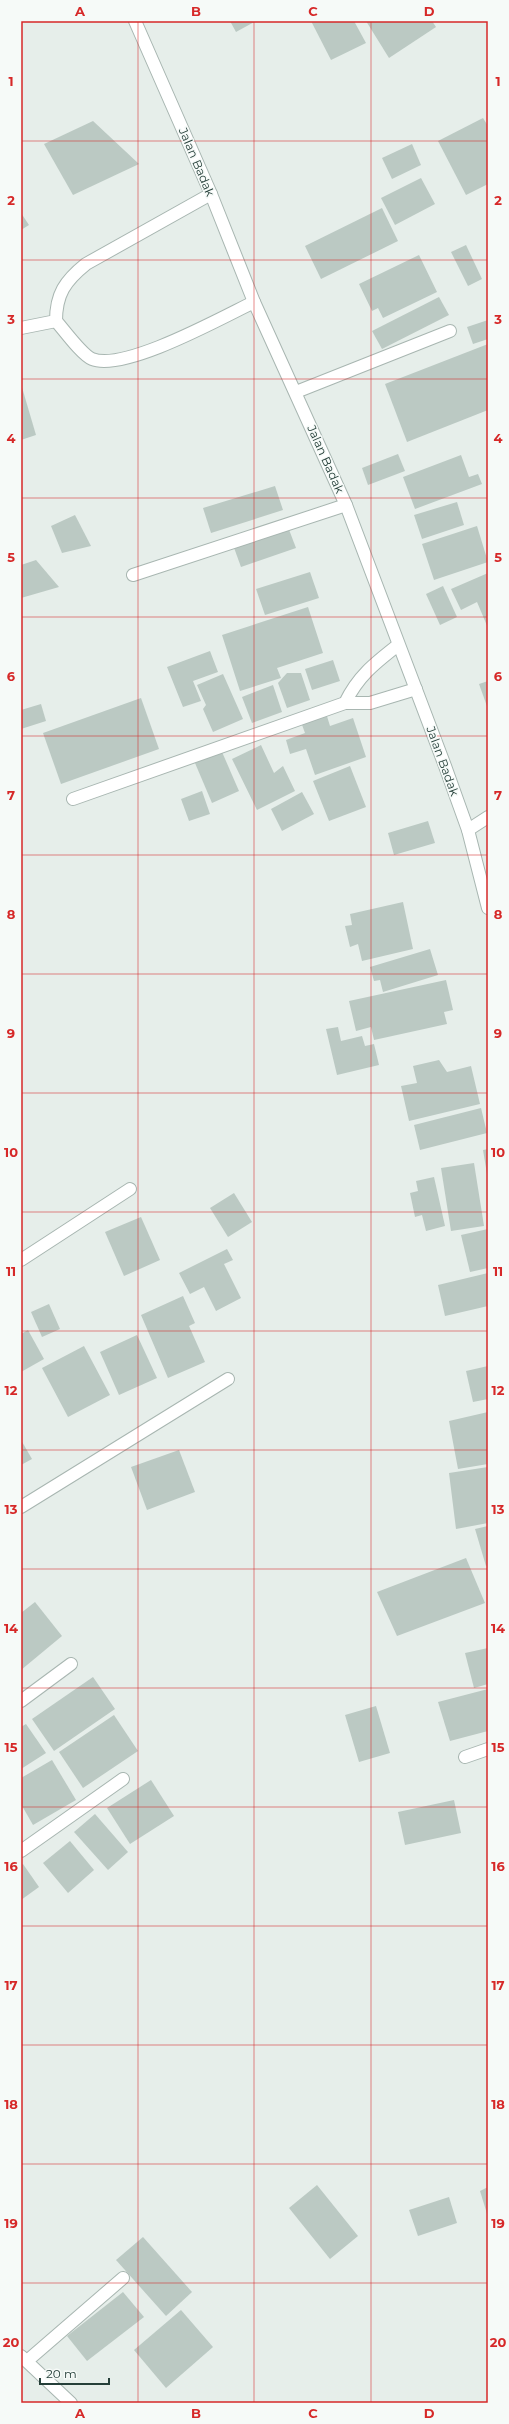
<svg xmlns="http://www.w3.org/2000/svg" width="509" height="2424" viewBox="0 0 509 2424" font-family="Montserrat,sans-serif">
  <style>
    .building { fill: #bbc9c3 }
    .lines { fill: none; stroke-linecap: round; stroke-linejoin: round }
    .lane-casing { stroke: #a8b6b1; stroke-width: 14 }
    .street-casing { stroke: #a8b6b1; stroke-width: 14 }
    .lane { stroke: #fff; stroke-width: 12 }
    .street { stroke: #fff; stroke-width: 12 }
    .grid { fill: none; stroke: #d62828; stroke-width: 1; stroke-opacity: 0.55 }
    .labels { text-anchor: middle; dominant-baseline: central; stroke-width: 3; stroke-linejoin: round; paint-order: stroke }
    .street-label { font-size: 12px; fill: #253f39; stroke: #f6faf8 }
    .neatline { fill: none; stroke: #d62828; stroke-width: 1.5 }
    .grid-label { font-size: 13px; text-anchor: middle; font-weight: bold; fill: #d62828 }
  </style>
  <rect width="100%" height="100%" fill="#e6eeea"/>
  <g class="building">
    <path d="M230,21H256L236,32Z"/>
    <path d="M311,21H354L366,43L331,60Z"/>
    <path d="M366,21H432L436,27L389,58Z"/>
    <path d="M483,118L488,126V184L466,195L438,141Z"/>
    <path d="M93,121L139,164L73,195L44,144Z"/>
    <path d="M412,144L421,165L392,179L382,158Z"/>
    <path d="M421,178L435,204L395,225L381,198Z"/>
    <path d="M382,208L398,241L321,279L305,246Z"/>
    <path d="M21,213L29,225L21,230Z"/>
    <path d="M466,245L482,279L468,286L451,252Z"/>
    <path d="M419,255L437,292L383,318L378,308L372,311L359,284Z"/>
    <path d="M439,297L449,315L382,349L372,331Z"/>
    <path d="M488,320V339L473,344L467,327Z"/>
    <path d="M488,344V410L407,442L385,384Z"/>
    <path d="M21,384L36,435L21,440Z"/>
    <path d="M398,454L405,471L368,485L362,468Z"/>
    <path d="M461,455L469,477L478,474L482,484L415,509L403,477Z"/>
    <path d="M275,486L283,510L211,533L203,508Z"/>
    <path d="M457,502L464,525L422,539L414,515Z"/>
    <path d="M75,515L91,546L62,553L51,526Z"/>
    <path d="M477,526L488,562L434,580L422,544Z"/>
    <path d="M288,527L296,548L241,567L233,545Z"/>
    <path d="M36,560L59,587L21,598V565Z"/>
    <path d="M310,572L319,598L265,615L256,589Z"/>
    <path d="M488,573V628L477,602L461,610L451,589Z"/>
    <path d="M443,586L457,617L440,625L426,594Z"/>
    <path d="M308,607L323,653L277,668L281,678L240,691L222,635Z"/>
    <path d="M210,651L218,672L193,681L201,701L183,707L167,667Z"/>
    <path d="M333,660L340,681L312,690L305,669Z"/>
    <path d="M287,673H301L310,700L287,708L278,683Z"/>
    <path d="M223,674L243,719L213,732L203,709L206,705L197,685Z"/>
    <path d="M488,681V709L479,684Z"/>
    <path d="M273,685L282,712L252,723L242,697Z"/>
    <path d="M141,698L159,749L61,784L43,733Z"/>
    <path d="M41,704L46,721L21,729V710Z"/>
    <path d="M326,713L330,726L353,718L366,757L315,775L306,749L290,754L286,740L305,733L301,722Z"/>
    <path d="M261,745L274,773L283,766L295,791L257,810L232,759Z"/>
    <path d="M222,752L239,791L212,803L195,763Z"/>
    <path d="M350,766L366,807L329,821L313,781Z"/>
    <path d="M202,791L210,814L189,821L181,799Z"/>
    <path d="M302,792L314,814L282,831L271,809Z"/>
    <path d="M428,821L435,843L394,855L388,833Z"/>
    <path d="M403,902L413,949L362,961L358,944L350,947L345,926L352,925L350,914Z"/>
    <path d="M430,949L438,975L383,992L380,980L374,981L370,967Z"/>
    <path d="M446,980L453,1010L444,1012L447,1024L374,1040L371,1027L356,1031L349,1001Z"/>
    <path d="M338,1027L341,1041L362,1036L365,1046L374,1044L379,1065L337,1075L326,1029Z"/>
    <path d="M439,1060L447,1072L471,1066L480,1104L409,1121L401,1086L417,1083L413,1066Z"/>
    <path d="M481,1108L487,1133L420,1150L414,1125Z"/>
    <path d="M488,1149V1174H487L483,1150Z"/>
    <path d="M474,1163L484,1226L451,1231L441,1168Z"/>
    <path d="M434,1177L445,1226L426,1231L422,1215L415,1217L410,1193L418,1191L416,1181Z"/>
    <path d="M234,1193L252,1222L228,1237L210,1208Z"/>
    <path d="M141,1217L160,1260L124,1276L105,1232Z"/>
    <path d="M488,1229V1268L470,1272L461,1235Z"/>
    <path d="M227,1249L233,1260L224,1264L241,1298L216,1311L204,1287L190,1294L179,1273Z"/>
    <path d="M488,1273V1306L445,1316L438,1285Z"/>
    <path d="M183,1296L195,1323L189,1326L205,1362L168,1378L141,1315Z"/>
    <path d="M49,1304L60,1329L42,1337L31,1312Z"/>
    <path d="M28,1330L44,1359L21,1372V1334Z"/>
    <path d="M137,1335L157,1378L119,1395L100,1352Z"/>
    <path d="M84,1346L110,1395L68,1417L42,1368Z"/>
    <path d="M488,1366V1399L473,1402L466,1371Z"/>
    <path d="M488,1412V1464L458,1469L449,1421Z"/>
    <path d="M21,1440L32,1459L21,1465Z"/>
    <path d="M179,1450L195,1492L147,1510L131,1467Z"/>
    <path d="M488,1467V1523L456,1529L449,1473Z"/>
    <path d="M488,1526V1565L486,1566L475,1529Z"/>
    <path d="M466,1558L485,1603L397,1636L377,1592Z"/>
    <path d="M35,1602L62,1636L21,1670V1613Z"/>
    <path d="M488,1648V1684L474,1688L465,1653Z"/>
    <path d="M93,1677L115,1709L54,1751L32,1719Z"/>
    <path d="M488,1689V1731L450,1741L438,1702Z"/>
    <path d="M376,1706L390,1753L359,1762L345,1715Z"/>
    <path d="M114,1715L138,1751L83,1788L59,1752Z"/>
    <path d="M26,1724L46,1753L21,1769V1727Z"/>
    <path d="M52,1760L76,1800L33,1825L21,1804V1778Z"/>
    <path d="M151,1780L174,1816L130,1844L107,1808Z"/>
    <path d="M454,1800L461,1833L405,1845L398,1812Z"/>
    <path d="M95,1814L128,1852L108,1870L74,1832Z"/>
    <path d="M70,1841L94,1870L68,1893L43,1863Z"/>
    <path d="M23,1864L39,1887L21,1900V1865Z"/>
    <path d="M317,2185L358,2236L330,2259L289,2208Z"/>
    <path d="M488,2187V2217L480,2191Z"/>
    <path d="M449,2197L457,2223L418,2236L409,2210Z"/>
    <path d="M143,2237L192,2292L166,2316L116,2260Z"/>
    <path d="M123,2292L144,2317L87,2361L67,2336Z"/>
    <path d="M181,2310L213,2347L166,2388L134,2350Z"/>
  </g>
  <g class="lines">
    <defs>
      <path id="lane" d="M27,2361L123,2278"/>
      <g id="street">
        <path d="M135,21L211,194L254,302L346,505L445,766L468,830L488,908"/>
        <path d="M56,321C64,330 82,355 92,359C124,372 221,318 254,302"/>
        <path d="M21,328L56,321C56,294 65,281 86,264L211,194"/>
        <path d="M296,392L450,331"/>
        <path d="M133,575L346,505"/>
        <path d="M345,703H370L416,689"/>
        <path d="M73,799L345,703C358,676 375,663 398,645"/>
        <path d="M468,830L488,817"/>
        <path d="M21,1260L130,1189"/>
        <path d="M21,1507L228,1379"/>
        <path d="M21,1701L71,1664"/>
        <path d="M465,1757L488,1749"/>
        <path d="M21,1851L123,1779"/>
        <path d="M21,2356L71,2403"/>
      </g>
    </defs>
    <use href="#lane" class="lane-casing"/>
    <use href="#street" class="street-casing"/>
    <use href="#lane" class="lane"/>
    <use href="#street" class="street"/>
  </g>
  <path class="grid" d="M138,21V2403M254,21V2403M371,21V2403M21,141H488M21,260H488M21,379H488M21,498H488M21,617H488M21,736H488M21,855H488M21,974H488M21,1093H488M21,1212H488M21,1331H488M21,1450H488M21,1569H488M21,1688H488M21,1807H488M21,1926H488M21,2045H488M21,2164H488M21,2283H488"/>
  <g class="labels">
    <g class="street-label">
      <text transform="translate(197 162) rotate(67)">Jalan Badak</text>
      <text transform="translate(326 459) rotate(66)">Jalan Badak</text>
      <text transform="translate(443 761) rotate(70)">Jalan Badak</text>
    </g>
  </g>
  <rect width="509" height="2424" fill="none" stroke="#f6faf8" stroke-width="44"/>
  <path d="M40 2378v6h69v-6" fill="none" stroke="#253f39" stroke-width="2"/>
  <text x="46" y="2378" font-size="12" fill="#253f39" stroke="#f6faf8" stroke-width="3" paint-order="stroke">20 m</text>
  <rect x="22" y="22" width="465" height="2380" class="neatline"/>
  <g class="grid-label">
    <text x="80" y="16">A</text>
    <text x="196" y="16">B</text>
    <text x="313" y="16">C</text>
    <text x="429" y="16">D</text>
    <text x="11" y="86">1</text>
    <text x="498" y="86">1</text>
    <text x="11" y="205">2</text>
    <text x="498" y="205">2</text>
    <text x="11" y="324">3</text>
    <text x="498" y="324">3</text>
    <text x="11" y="443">4</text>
    <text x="498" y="443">4</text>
    <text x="11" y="562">5</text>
    <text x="498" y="562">5</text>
    <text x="11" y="681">6</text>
    <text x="498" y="681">6</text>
    <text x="11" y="800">7</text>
    <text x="498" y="800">7</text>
    <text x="11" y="919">8</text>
    <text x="498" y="919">8</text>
    <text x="11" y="1038">9</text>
    <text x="498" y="1038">9</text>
    <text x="11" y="1157">10</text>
    <text x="498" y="1157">10</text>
    <text x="11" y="1276">11</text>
    <text x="498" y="1276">11</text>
    <text x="11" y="1395">12</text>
    <text x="498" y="1395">12</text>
    <text x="11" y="1514">13</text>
    <text x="498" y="1514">13</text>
    <text x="11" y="1633">14</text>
    <text x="498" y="1633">14</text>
    <text x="11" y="1752">15</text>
    <text x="498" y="1752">15</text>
    <text x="11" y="1871">16</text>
    <text x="498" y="1871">16</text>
    <text x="11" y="1990">17</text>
    <text x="498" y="1990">17</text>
    <text x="11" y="2109">18</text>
    <text x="498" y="2109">18</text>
    <text x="11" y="2228">19</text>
    <text x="498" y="2228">19</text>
    <text x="11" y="2347">20</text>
    <text x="498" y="2347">20</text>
    <text x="80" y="2418">A</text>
    <text x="196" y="2418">B</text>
    <text x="313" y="2418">C</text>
    <text x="429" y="2418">D</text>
  </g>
</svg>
